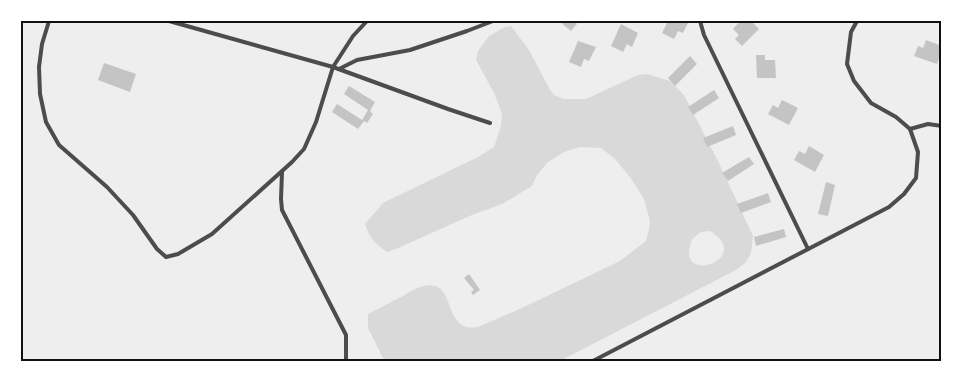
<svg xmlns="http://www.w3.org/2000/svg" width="963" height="383" viewBox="0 0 963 383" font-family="'PT Sans Narrow',sans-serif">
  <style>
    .green { fill: #eee }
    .water { fill: #d9d9d9; fill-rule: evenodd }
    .building { fill: #c4c4c4 }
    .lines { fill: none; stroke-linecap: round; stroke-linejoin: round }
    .service { stroke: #4c4c4c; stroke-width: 4 }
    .neatline { fill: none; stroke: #111; stroke-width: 2 }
  </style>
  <rect width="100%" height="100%" fill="#fff"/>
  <rect class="green" x="21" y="21" width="921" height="341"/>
  <path class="water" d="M511,26L529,50L549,88L554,95L563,99H586L638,75L647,74L670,81L684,95L719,163L753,236L751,253L746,262L736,270L558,362H385L368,328V314C380,308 391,302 403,296C409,292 416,288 424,286C458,278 441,334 478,327L524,307L620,261L646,241L649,229L650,221L644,199L630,177L615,159L601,148L580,147L564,152L548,162L537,175L532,186L502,204L472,215L398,248L387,252C375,244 369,237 365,224L383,203L478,157L494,147L501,126L502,114L494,93L476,60L478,51L489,36L505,27ZM710,231C750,255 693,280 689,255C689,250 690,244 692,239L701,232Z"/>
  <g class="building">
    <path d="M559,21H574L577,24L571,31Z"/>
    <path d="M668,21H689L683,33L678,31L674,39L662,33Z"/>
    <path d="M740,21H751L759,29L742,46L735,39L739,35L733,29Z"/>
    <path d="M621,24L638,33L632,47L627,44L623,52L611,46Z"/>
    <path d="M926,40L942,46V49L937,64L914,56L918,46L923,48Z"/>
    <path d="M578,41L596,47L589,61L584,59L581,67L569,62Z"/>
    <path d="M756,55H765V60H775L776,78H757Z"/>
    <path d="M690,56L697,64L675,86L668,78Z"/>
    <path d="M104,63L136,74L130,92L98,80Z"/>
    <path d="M349,86L375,102L370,111L373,114L367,123L364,121L358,129L332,112L337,104L362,120L368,110L344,94Z"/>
    <path d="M714,90L719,98L693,115L688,107Z"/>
    <path d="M782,100L798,108L789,125L768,114L773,105L778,108Z"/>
    <path d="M733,126L736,135L707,147L703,138Z"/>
    <path d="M809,146L824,155L815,172L794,160L799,151L805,154Z"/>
    <path d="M749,157L754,164L728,181L722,173Z"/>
    <path d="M826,182L835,185L828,216L818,214Z"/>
    <path d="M768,193L771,202L741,213L737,204Z"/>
    <path d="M784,229L786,237L756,246L754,237Z"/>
    <path d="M469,274L480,290L473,295L471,292L474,290L464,278Z"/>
  </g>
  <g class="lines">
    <g class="service">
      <path d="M49,21L42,44L39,67L40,94L46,122L59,145L107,187L133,215L157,249L166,257L178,254L212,234L292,162L304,149L316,122L333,67L448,109L490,123"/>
      <path d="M169,21L333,67L353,36L367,21"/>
      <path d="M700,21L704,35L808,249"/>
      <path d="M339,69L357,60L410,50L467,31L493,21"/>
      <path d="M910,129L928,124L942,126"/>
      <path d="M282,172L281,199L282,210L346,335V362"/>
      <path d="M591,362L889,207L904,194L916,178L918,152L910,129L896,117L871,103L854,81L847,64L851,32L857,21"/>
    </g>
  </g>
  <rect width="963" height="383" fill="none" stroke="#ffffff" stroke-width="45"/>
  <rect x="22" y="22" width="918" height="338" class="neatline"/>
</svg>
